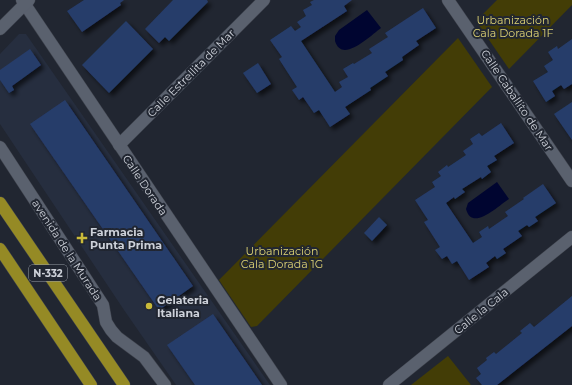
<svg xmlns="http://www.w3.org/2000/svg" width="572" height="385" viewBox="0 0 572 385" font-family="Montserrat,sans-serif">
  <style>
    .built { fill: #262e3f }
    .green { fill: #433d06 }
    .water { fill: #000530 }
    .building { fill: #263c6b; filter: url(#shadow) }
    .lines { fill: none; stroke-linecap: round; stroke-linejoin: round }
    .street-casing { stroke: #3d414b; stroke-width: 13 }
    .highway-casing { stroke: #3d414b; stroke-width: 13 }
    .street { stroke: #5a616e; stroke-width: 12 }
    .highway { stroke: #958a25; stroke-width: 12 }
    .poi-dot { fill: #c9ba3a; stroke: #212631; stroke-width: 1.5 }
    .labels { text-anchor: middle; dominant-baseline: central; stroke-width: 4; stroke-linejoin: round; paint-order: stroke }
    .shield { fill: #212631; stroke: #999ea7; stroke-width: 1 }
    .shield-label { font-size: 10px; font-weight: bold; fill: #cdd1d9 }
    .park-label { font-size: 11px; fill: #ddd274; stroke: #212631 }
    .street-label { font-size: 11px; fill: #cdd1d9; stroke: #212631 }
    .poi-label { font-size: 11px; font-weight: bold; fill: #cdd1d9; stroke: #212631; text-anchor: start }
  </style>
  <defs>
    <filter id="shadow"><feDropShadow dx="3.5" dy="3.5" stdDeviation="2" flood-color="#0009"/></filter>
  </defs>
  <rect width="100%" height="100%" fill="#212631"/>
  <path class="built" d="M19,34H26L270,385H176L124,310L0,124V54Z"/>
  <g class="green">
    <path d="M497,0H572V5L509,69L476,21Z"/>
    <path d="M458,38L492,87L257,326L251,327L219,280Z"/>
    <path d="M448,356L471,385H411Z"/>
  </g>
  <g class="water">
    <path d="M367,10L381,28C370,36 342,64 335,41V36L339,30Z"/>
    <path d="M497,182L509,199C498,206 472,232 466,209L468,203Z"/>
  </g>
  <g class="building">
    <path d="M84,0H124L120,3L121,5L82,32L67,11Z"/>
    <path d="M173,0H207L208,2L169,41L165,37L159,43L145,29Z"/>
    <path d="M314,0H352L344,6L347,11L301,41L335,92L342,87L339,82L348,77L343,69L353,63L354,64L372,53L369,49L388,37L385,33L423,8L436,28L416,41L419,45L402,57L403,60L385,72L388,76L370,88L371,90L345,107L350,114L330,127L319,110L314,113L303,97L299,100L292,90L297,87L279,59L282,57L270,40L291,26L295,31L301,27L297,22L306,16L303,10L312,5L310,2Z"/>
    <path d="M126,21L153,49L109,93L82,65Z"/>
    <path d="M572,39V84L564,89L561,85L552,91L555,96L546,102L533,81L548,72L544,66L553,60L548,52L557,46L558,49Z"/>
    <path d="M30,49L41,65L12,86L14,90L9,93L0,80V70Z"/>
    <path d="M258,63L271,84L257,93L243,73Z"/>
    <path d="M65,100L193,286L159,310L30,124Z"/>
    <path d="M572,102V140L554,114Z"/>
    <path d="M501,123L514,143L494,156L497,160L487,166L491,172L482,179L481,177L462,189L465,192L455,199L454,197L446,203L473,243L482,237L479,232L488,226L489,229L508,216L505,212L524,199L523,198L543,184L556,203L535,217L538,221L529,227L527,225L518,231L522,236L503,249L506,253L497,259L495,256L486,263L489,267L469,280L457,261L452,264L447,256L442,259L435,250L440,247L424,222L428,220L415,200L435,187L432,182L441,176L438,172L447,165L448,167L466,155L463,151L473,144L470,139L479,133L482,136Z"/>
    <path d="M379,217L387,225L372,241L364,233Z"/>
    <path d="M572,296V326L497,385H482L476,378L481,374L477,368L487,360L486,358L494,352L496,354L522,333L520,331L530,323L534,327Z"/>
    <path d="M213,314L262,385H195L167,345Z"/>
  </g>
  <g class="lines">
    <defs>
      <g id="street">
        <path d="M22,0L281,385"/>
        <path d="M448,0L572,181"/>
        <path d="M0,29L29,0"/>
        <path d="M119,145L264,0"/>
        <path d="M0,147L103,305L106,322L111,330L117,337L144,357L165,385"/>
        <path d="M389,385L572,237"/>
      </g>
      <g id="highway">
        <path d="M0,203L124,385"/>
        <path d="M0,249L91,385"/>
      </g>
    </defs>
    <use href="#street" class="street-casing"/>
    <use href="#highway" class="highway-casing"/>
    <use href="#street" class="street"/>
    <use href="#highway" class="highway"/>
  </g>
  <g class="poi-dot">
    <path d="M80 232h4v4h4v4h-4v4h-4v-4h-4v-4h4z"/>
    <circle cx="149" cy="306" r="4"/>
  </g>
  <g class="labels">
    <rect class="shield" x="29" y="265" width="38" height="16" rx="3"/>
    <g class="shield-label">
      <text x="48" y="273">N-332</text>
    </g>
    <g class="park-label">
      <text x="513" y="20">Urbanización<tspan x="513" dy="13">Cala Dorada 1F</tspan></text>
      <text x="282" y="251">Urbanización<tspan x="282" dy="13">Cala Dorada 1G</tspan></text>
    </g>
    <g class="street-label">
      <text transform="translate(191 73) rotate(-45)">Calle Estrellita de Mar</text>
      <text transform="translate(517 100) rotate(56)">Calle Caballito de Mar</text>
      <text transform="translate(145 185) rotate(56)">Calle Dorada</text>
      <text transform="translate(67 250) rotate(57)">avenida de la Murada</text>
      <text transform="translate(481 311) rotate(-39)">Calle la Cala</text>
    </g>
    <g class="poi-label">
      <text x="90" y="232">Farmacia<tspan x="90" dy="13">Punta Prima</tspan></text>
      <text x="157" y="300">Gelateria<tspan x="157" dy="13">Italiana</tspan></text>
    </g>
  </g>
</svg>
